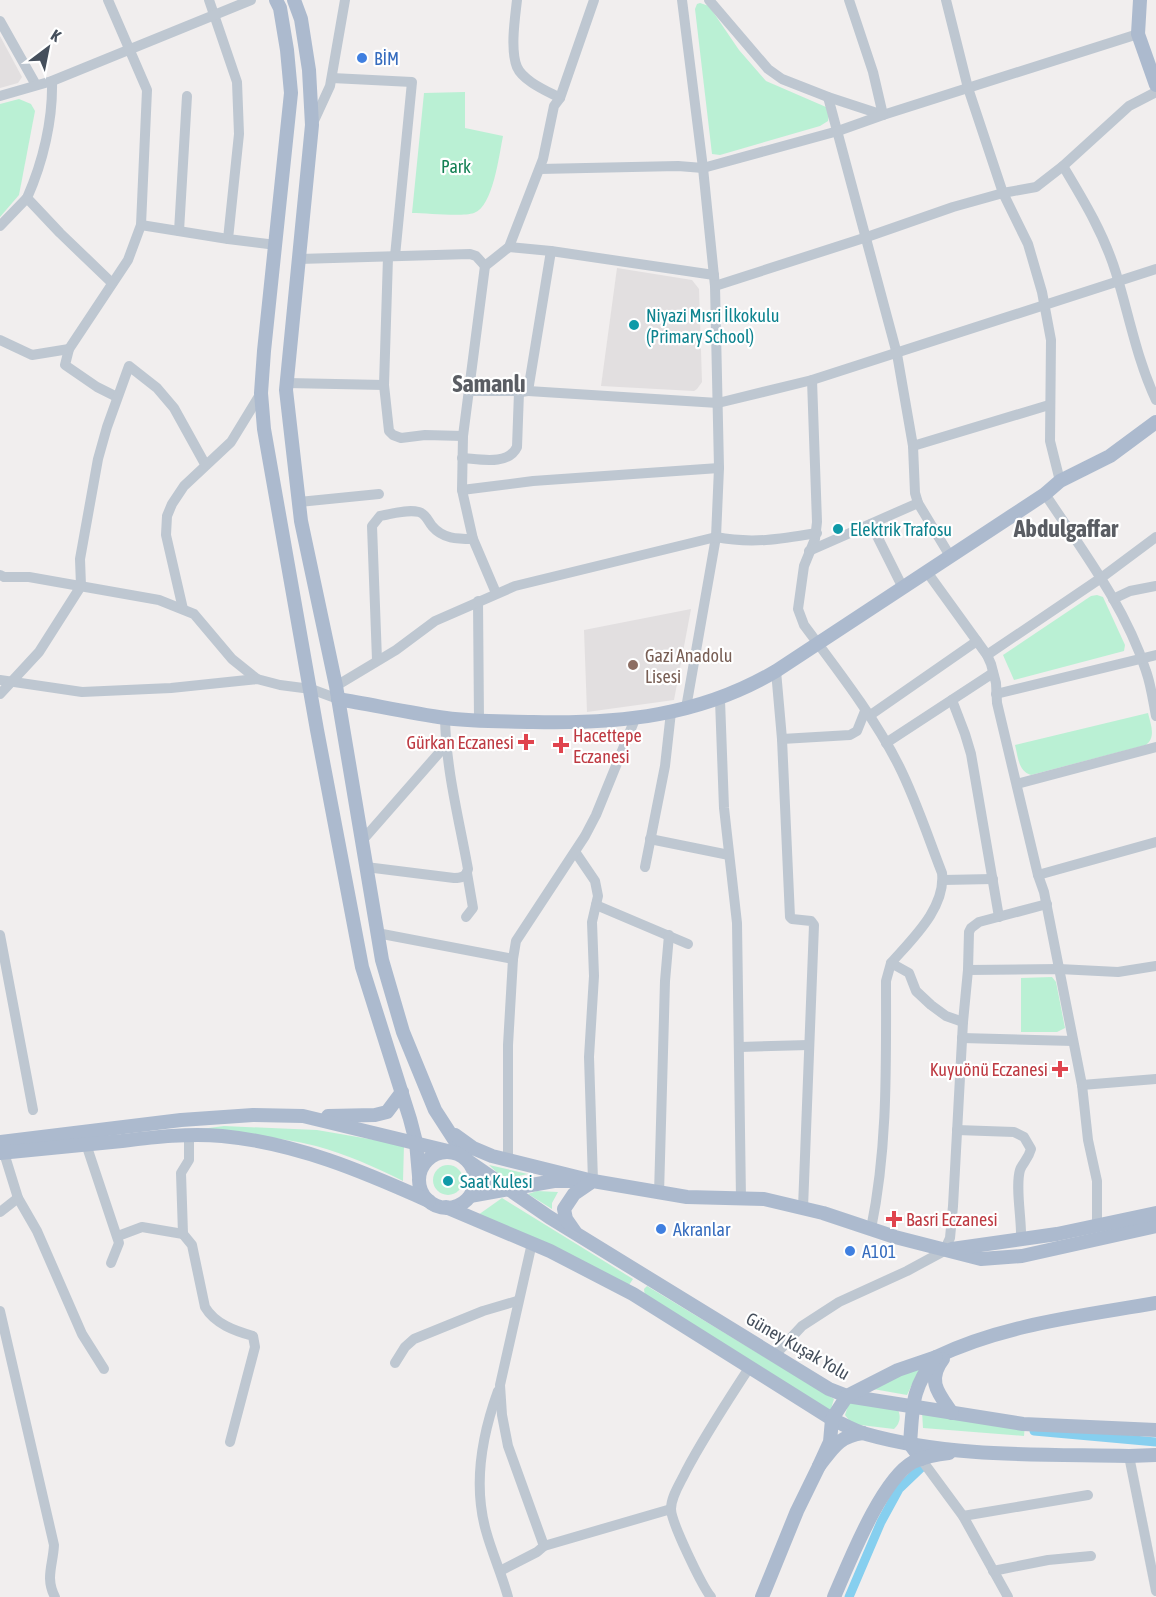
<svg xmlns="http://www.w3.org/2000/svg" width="1156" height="1597" viewBox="0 0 1156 1597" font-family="'Asap Condensed',sans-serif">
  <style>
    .education { fill: #e2dfe0 }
    .green { fill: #baf0d4 }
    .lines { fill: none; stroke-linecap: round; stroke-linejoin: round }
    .canal { stroke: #86cfef; stroke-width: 9 }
    .minor { stroke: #bec7d1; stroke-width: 10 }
    .major { stroke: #acbace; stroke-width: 14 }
    .shop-dot { fill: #3f7fe0; stroke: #fff; stroke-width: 2 }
    .culture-dot { fill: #0f9aa8; stroke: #fff; stroke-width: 2 }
    .education-dot { fill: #8d6e63; stroke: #fff; stroke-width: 2 }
    .health-dot { fill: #e0444e; stroke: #fff; stroke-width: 2 }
    .labels { text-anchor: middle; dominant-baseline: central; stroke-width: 4.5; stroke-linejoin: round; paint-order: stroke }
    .shop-label { font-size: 18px; fill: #366cbe; stroke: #fff; text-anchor: start }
    .park-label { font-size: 18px; fill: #148054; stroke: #fff }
    .culture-label { font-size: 18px; fill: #0d838f; stroke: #fff; text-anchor: start }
    .education-label { font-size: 18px; fill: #785e54; stroke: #fff; text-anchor: start }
    .health-label { font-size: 18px; fill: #be3a42; stroke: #fff; text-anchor: start }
    .street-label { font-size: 18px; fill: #454f5c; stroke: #fff }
    .district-label { font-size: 24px; font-weight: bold; fill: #5a5d63; stroke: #fff }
  </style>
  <rect width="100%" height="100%" fill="#f1eeee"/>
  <g class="education">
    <path d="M0,36L22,77L18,83L0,88Z"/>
    <path d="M617,268L692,280L699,289L702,382L697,389L694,391L601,386Z"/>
    <path d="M691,609L674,700L587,712L584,630Z"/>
  </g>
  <g class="green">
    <path d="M700,3L709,6L739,50L766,81L826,107L829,112L828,121L820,126L720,155L712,154L695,9L697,4Z"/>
    <path d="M465,92V128L503,136C499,155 493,207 474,213C462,217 427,213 412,213L424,93Z"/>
    <path d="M19,99L31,104L35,111L19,195L0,217V104Z"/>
    <path d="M1097,595L1103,597L1125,645L1124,651L1014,680L1003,655L1091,596Z"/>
    <path d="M1148,713C1151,725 1156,737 1146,745L1031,775C1018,771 1018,756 1015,745Z"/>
    <path d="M1052,977L1056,982L1065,1028L1057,1032H1021V978Z"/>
    <path d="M224,1126L317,1130L404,1145L403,1181C375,1167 346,1154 316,1146C279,1137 240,1134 201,1129Z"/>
    <path d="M489,1165L528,1174L504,1179Z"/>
    <circle cx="448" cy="1180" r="15"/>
    <path d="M537,1191L558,1192L552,1203V1209L528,1194Z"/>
    <path d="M502,1198L633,1279L629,1285L478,1215Z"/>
    <path d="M647,1286L834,1399L830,1412L645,1297L644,1289Z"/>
    <path d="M931,1359L916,1376L907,1395L873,1389Z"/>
    <path d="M853,1401L897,1407C901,1416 901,1422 894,1429L852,1424L845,1415L849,1403Z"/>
    <path d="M922,1411L1025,1424L1024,1436L923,1428Z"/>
  </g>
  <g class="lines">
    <g class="canal">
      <path d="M1034,1431L1156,1442"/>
      <path d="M849,1597L881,1522L899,1489L922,1467"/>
    </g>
    <g class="minor">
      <path d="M108,0L147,90L141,225L128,260L69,349L65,365L97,387L117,397"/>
      <path d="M209,0L237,82L239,134L228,239L276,245"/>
      <path d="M517,0C515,18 510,50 517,67C523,81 547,91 560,98"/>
      <path d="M682,0L703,168L715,286L719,468L716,537L686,708"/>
      <path d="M709,0L768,69L782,79L828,97L883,115L1138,34"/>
      <path d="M946,0L968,88L1003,193L1028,244L1042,292L1051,340L1050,441L1060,481"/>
      <path d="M0,21L36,85"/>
      <path d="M332,78L412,82L395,256"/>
      <path d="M52,81C53,120 43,162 27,198L60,233L112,283"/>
      <path d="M0,96L52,81L251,0"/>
      <path d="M828,97L897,354L913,446L915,493L918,503L950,556"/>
      <path d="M313,123L330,86L345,0"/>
      <path d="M1063,166C1084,201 1104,234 1116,273C1129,315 1137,360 1156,400"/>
      <path d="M540,169L678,166L703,168L838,131L883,115L873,72L849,0"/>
      <path d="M141,225L228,239"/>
      <path d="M0,226L27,198"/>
      <path d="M179,231L187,96"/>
      <path d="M509,247L551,251L714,275"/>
      <path d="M388,257L384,385L389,431L393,435L401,438L425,435L463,436"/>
      <path d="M299,259L470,254L476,256L485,266"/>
      <path d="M715,286L867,237L953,207L1003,193L1036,187L1063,166L1129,106L1156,92"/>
      <path d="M0,340L32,355L69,349"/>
      <path d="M812,380L817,522L815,539L804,566L798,609L804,625C836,668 875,718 899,766C916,800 928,837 942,873C946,908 912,939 891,963L886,981C886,1065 888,1146 871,1229"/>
      <path d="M287,383L384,385"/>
      <path d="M470,391H528L718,403L812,380L1156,269"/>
      <path d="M521,392L528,391L551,251"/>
      <path d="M913,446L1049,405"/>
      <path d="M462,458C479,459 508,466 517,447L519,392"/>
      <path d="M462,490L533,481L719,468"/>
      <path d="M1045,494C1082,550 1125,606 1146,671C1151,685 1153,701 1156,716"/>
      <path d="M299,502L379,494"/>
      <path d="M871,524L903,588"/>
      <path d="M809,551L918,503"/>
      <path d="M927,572L987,655L991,664L996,683L997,703L1038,875L1044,892L1082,1085L1088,1140L1097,1181V1226"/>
      <path d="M0,575L4,577H29L159,600L194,614L232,659L257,679"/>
      <path d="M496,593L473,539L462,490L463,436L485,266L509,247L543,159L554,106L560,98L594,0"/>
      <path d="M1113,599L1130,591L1156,586"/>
      <path d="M478,601L479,721"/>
      <path d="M183,609L166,535L167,516L172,504L184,486L231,442L261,393"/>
      <path d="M987,655L1101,578L1156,537"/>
      <path d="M377,660L372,526L380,516C392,514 407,509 419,512C426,514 428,521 432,526C443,539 457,539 473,539"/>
      <path d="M776,671L782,739L790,917L792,919L811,921L814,925L803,1208"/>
      <path d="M0,680L82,692L171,688L257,679L280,685L311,689L338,699"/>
      <path d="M336,686L396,650L435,621L515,586L716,537C752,544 781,539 817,533"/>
      <path d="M0,694L39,652L81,586L80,559L98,459L107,427L129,366L157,388L174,408L205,464"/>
      <path d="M996,694L1156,655"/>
      <path d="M720,700L724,808L737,923L741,1199"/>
      <path d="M952,700L965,734L971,754L999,917"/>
      <path d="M869,716L977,641"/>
      <path d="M782,739L850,735L857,731L865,711"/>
      <path d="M886,743L993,673"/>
      <path d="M1017,784L1156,747"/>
      <path d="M650,839L729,855"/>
      <path d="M361,842L446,745"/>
      <path d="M576,853L595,881L598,896L592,922L594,976L589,1057L593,1181"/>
      <path d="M366,867L454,878C461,878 466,877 468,869C459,819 446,770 445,718"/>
      <path d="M645,867L665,766L671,712"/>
      <path d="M1038,875L1156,842"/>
      <path d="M943,880L993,879"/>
      <path d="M596,905L688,944"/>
      <path d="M466,917L473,908L467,873"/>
      <path d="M377,933L513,959"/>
      <path d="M0,935L33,1110"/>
      <path d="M891,963L909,973L916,991L931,1005L946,1016L963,1022"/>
      <path d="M968,970L1059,969L1118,972L1156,966"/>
      <path d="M962,1038L1073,1041"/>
      <path d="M740,1047L809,1045"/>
      <path d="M1082,1085L1156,1079"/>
      <path d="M957,1130L1014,1132L1024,1137L1031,1149C1028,1160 1023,1162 1020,1170C1015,1187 1022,1220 1021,1239"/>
      <path d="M86,1144L119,1243L111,1263"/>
      <path d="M4,1153L18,1198L37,1231L82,1334L104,1369"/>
      <path d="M508,1159V1045L513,959L516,941L585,836L596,815L635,719"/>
      <path d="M659,1194L665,981L669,935"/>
      <path d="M0,1212L18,1198"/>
      <path d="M183,1234L192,1245L205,1307C215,1324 235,1331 253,1336L255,1347L230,1442"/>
      <path d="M118,1236L142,1227L183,1234L181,1173L189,1160V1135"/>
      <path d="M532,1243L500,1385L502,1415L508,1446L544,1546"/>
      <path d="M0,1311L54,1545C53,1565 45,1578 55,1597"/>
      <path d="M775,1355L802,1326L839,1302L907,1271L944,1251L950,1238L953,1206L963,1022L968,970L969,932L971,928L979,922L1047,904"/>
      <path d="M395,1363L405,1347L414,1339L483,1311L517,1301"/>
      <path d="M498,1391C482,1435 473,1485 486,1531C492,1553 502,1575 508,1597"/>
      <path d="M1129,1456L1156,1591"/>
      <path d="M921,1459L963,1516L1008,1597"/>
      <path d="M963,1516L1088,1495"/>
      <path d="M500,1571L537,1552L544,1546L671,1509"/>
      <path d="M993,1571L1048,1560L1091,1556"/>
      <path d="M711,1597C702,1586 671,1522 671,1509C671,1496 681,1482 686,1471C705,1435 727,1402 749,1368"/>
    </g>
    <g class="major">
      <path d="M276,0L280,8L287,50L291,93L264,351L261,393L264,429L317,730L362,967L410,1119L416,1142L419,1176"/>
      <path d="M294,0L301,19L309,70L312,125L286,390L301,521L336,686L382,960L403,1032L435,1110L468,1161L549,1217L829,1389L847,1396L1023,1424L1156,1430"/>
      <path d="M1140,0L1138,34L1156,85"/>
      <path d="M338,699C374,705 410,713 446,718C475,722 504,721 533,722C620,724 700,716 776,671L1045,494L1060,481L1110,456L1156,422"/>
      <path d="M328,1116L375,1115L387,1112L402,1092"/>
      <path d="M455,1135L473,1148L492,1156L593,1181H554L470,1196"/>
      <path d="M0,1142L181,1120L253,1115L303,1116L452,1152"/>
      <circle cx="447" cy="1180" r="28"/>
      <path d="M0,1153C41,1149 81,1145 122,1141C155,1137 189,1133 222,1136C296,1143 362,1171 429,1201"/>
      <path d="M446,1207L550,1251L633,1294L832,1419C843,1424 854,1431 866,1434C951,1458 1042,1454 1129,1456L1156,1455"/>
      <path d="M575,1232L566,1219L564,1209L574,1194L593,1181L687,1197L764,1199L823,1213L895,1237L981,1259L1022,1256L1156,1226"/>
      <path d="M952,1249L1057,1234L1156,1213"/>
      <path d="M936,1357C1005,1324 1082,1316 1156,1303"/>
      <path d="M943,1359C926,1381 939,1394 952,1413"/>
      <path d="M863,1433C839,1436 833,1448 819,1466L830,1442L832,1419L847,1396L898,1370L936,1357C911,1389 913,1405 910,1444L921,1459"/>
      <path d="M762,1597L797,1511L819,1466"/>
      <path d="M834,1597C849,1563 881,1480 913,1462C924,1457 938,1454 949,1453"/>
    </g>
  </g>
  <g class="shop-dot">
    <circle cx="362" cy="58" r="6"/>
    <circle cx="661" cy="1229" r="6"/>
    <circle cx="850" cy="1251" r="6"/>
  </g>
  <g class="culture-dot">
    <circle cx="634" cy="325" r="6"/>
    <circle cx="838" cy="529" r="6"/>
    <circle cx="448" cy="1181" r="6"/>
  </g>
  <circle class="education-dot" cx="633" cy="665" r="6"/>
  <g class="health-dot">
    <path d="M523 733h6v6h6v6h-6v6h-6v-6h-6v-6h6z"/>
    <path d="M558 736h6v6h6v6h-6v6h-6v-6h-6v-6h6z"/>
    <path d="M1057 1060h6v6h6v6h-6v6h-6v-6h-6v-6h6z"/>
    <path d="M891 1210h6v6h6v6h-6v6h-6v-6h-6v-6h6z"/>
  </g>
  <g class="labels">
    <g class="shop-label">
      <text x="374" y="58">BİM</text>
      <text x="673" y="1229">Akranlar</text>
      <text x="862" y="1251">A101</text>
    </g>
    <g class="park-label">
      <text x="456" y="166">Park</text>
    </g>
    <g class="culture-label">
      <text x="646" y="315">Niyazi Mısri İlkokulu<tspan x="646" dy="21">(Primary School)</tspan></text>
      <text x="850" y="529">Elektrik Trafosu</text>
      <text x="460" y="1181">Saat Kulesi</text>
    </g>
    <g class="education-label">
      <text x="645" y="655">Gazi Anadolu<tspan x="645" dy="21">Lisesi</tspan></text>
    </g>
    <g class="health-label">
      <text x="573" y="735">Hacettepe<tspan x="573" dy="21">Eczanesi</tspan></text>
      <text x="514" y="742" text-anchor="end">Gürkan Eczanesi</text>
      <text x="1048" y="1069" text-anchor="end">Kuyuönü Eczanesi</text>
      <text x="906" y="1219">Basri Eczanesi</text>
    </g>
    <g class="street-label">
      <text transform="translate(798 1346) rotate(30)">Güney Kuşak Yolu</text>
    </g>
    <g class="district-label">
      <text x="489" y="383">Samanlı</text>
      <text x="1066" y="528">Abdulgaffar</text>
    </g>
  </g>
  <g transform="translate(48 48) rotate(32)" stroke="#ffffff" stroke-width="4.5" paint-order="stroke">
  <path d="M0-4.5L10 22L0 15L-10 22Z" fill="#454f5c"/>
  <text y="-9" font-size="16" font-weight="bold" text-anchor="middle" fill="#454f5c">K</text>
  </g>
</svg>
